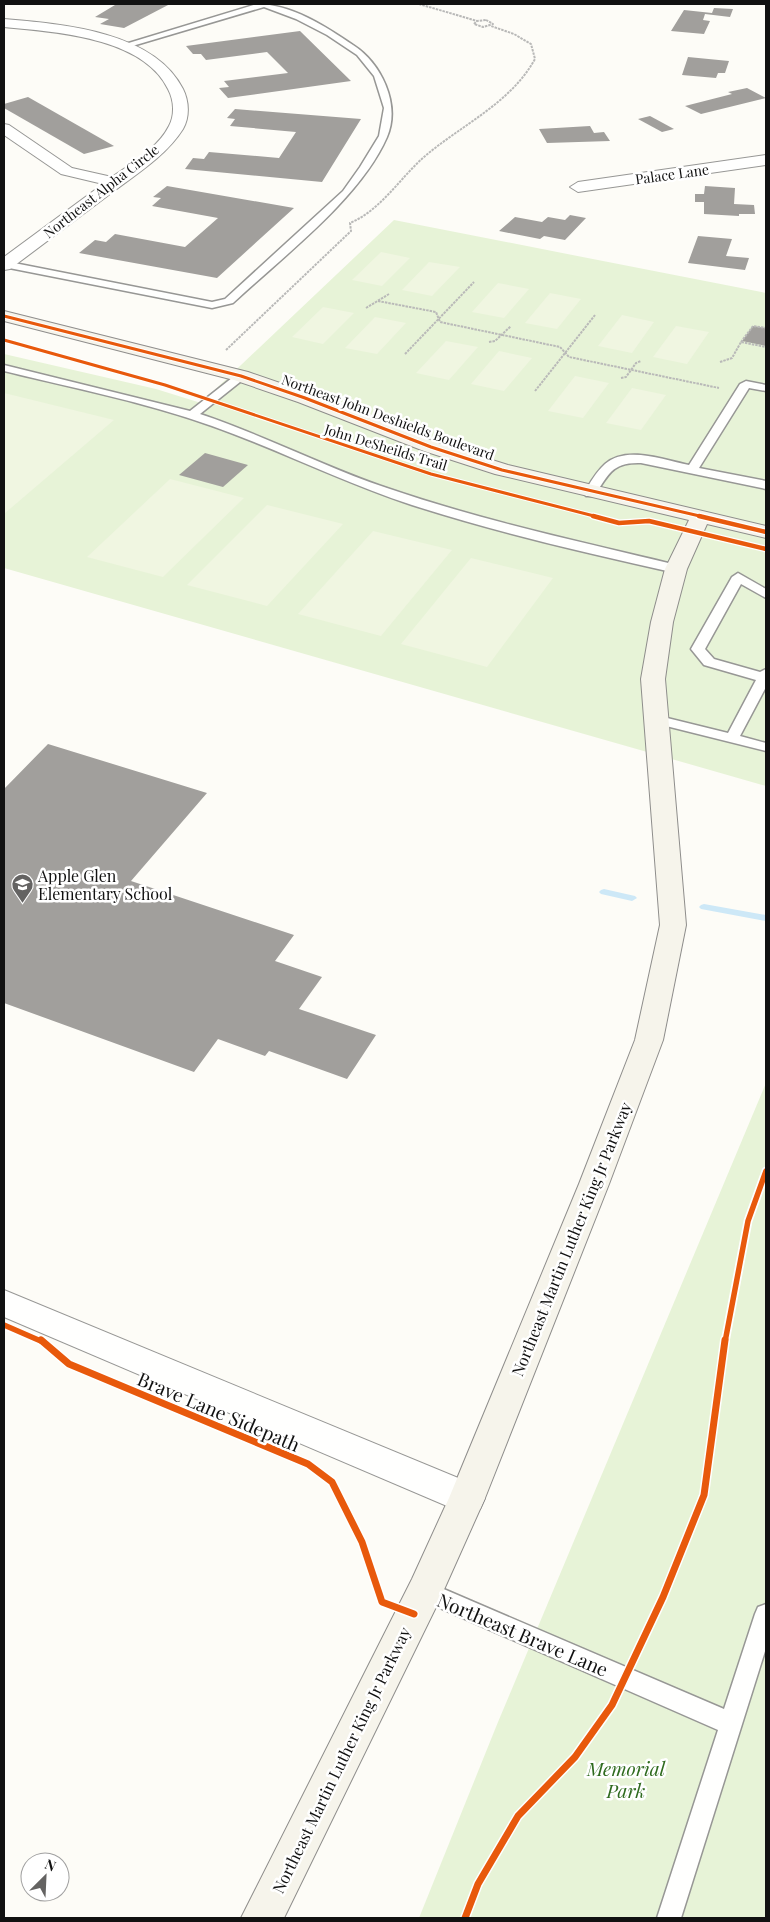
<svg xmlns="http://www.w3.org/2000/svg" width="770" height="1922" viewBox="0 0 770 1922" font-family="'Playfair Display',serif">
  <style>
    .green { fill: #e7f3d7 }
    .pitch { fill: #f0f6e1 }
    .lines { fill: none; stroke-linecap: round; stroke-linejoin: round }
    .stream { fill: #cde8f7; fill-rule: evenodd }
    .building { fill: #a19f9c }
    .lane-casing { stroke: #979795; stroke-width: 3 }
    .street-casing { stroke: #979795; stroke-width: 2 }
    .secondary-casing { stroke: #8e8d8b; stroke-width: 2 }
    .path { stroke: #b9b9b8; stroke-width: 2; stroke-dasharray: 2.5 1; stroke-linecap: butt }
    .lane { fill: #fffffe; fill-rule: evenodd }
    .street { fill: #fffffe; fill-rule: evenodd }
    .secondary { fill: #f6f4eb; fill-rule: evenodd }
    .cycleway-far3-casing { stroke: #fff; stroke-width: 5 }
    .cycleway-far2-casing { stroke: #fff; stroke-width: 7 }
    .cycleway-far1-casing { stroke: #fff; stroke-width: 9 }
    .cycleway-casing { stroke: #fff; stroke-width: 10 }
    .cycleway-far3 { stroke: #e8590c; stroke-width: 3 }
    .cycleway-far2 { stroke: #e8590c; stroke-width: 4.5 }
    .cycleway-far1 { stroke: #e8590c; stroke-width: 5.5 }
    .cycleway { stroke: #e8590c; stroke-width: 7 }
    .labels { text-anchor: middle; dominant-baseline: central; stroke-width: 5; stroke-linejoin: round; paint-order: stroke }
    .far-street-label { font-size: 14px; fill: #111; stroke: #fff }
    .poi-label { font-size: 16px; fill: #111; stroke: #fff; text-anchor: start }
    .street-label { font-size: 16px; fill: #111; stroke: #fff }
    .near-street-label { font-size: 19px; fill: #111; stroke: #fff }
    .near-park-label { font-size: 19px; font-style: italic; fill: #2f6b1f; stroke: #fff }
  </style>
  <rect width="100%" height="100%" fill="#fdfcf7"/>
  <g class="green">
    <path d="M394,220L766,293V786L4,568V354L156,389L201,403Z"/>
    <path d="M766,1083V1918H419L498,1722Z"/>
  </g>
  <g class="pitch">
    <path d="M381,252L410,258L382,286L352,280Z"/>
    <path d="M429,262L460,267L432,296L402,290Z"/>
    <path d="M498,283L529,289L504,318L472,312Z"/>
    <path d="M550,293L581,299L557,329L525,323Z"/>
    <path d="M323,307L354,313L323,344L292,337Z"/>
    <path d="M622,315L654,322L632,353L598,346Z"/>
    <path d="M375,317L406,323L377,354L345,348Z"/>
    <path d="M676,326L709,332L687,364L653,357Z"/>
    <path d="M446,341L478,347L449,380L416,373Z"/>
    <path d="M499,351L532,358L504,391L471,384Z"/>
    <path d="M575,376L609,383L583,418L548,411Z"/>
    <path d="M632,388L666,395L641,430L606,423Z"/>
    <path d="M4,393L114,420L4,514Z"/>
    <path d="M170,479L244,498L163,577L87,557Z"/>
    <path d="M267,505L343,524L267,606L187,585Z"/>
    <path d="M373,531L452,550L381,636L298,614Z"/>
    <path d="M471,558L553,578L487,667L401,644Z"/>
  </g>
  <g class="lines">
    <g class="stream">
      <path d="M604,889L635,896L637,898L632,901L601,894L599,892L601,890Z"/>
      <path d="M704,904L766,915V921L701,909L699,907L701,905Z"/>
    </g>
  </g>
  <g class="building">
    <path d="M111,4H170L124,28L100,24L109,19L95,17L115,5Z"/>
    <path d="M714,8L733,9L730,17L705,14L703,20L710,21L704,34L671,31L684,10L712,13Z"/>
    <path d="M300,31L351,81L228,98L219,88L229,87L224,81L288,73L267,52L206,60L201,54H193L186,46Z"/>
    <path d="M688,57L729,61L725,73H718L716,78L682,75Z"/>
    <path d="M747,88L766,98L701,114L685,106L732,94L728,92Z"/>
    <path d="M28,97L114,146L84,154L4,108V104Z"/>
    <path d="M235,109L361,119L322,182L185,169L193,158L204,159L209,152L279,158L296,132L230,126L235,119L227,118Z"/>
    <path d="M650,116L674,129L662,132L638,119Z"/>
    <path d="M590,126L594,133L604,132L610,141L547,143L539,129Z"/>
    <path d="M167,186L294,208L217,278L79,253L95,240L106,242L115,234L185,247L218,218L152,206L161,198L153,197Z"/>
    <path d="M705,186L735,188L734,204L754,205L755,214H739V216L704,214V202H695V194H704Z"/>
    <path d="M570,215L586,218L565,240L544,236L540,239L499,231L515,217L542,222L548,217L565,220Z"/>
    <path d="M698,236L732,239L726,256L749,258L745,270L688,263Z"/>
    <path d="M753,326L766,328V346L742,341Z"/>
    <path d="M205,453L248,465L223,487L179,475Z"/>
    <path d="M48,744L207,793L131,881L294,935L275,961L322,977L299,1009L376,1035L347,1079L269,1051L265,1056L218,1039L194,1072L4,1003V789Z"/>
  </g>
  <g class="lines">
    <defs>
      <g id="lane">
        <path d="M257,4C291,4 325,26 353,45C381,63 401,104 387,137C360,199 282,257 233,303L212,308L4,267V261L212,302L225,299L343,191L360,167L379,136L384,108L374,76L357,55L327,35L296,19L264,7L129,47L122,45Z"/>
        <path d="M4,365L190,411L237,374H245V378L200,414C264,435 324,467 387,488C483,521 582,542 681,566L682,569L676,573C587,553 499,533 412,505C344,483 280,450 212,426C145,402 73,388 4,371Z"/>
        <path d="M746,381L766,385V391L749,388L699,468L766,481V489L641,463C612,462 609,474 594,496H586L584,493C590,483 596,472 605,464C626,445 665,460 689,465L740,384Z"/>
        <path d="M738,573L766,589V598L741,584L705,649L714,659L760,672L766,669V687L740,736L766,743V751L650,722L648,719L655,715L728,733L756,680L704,665L691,649L732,577Z"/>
        <path d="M425,1581L724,1709L755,1614L758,1607L766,1604V1648L681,1918H657L718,1730L417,1598L414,1591L417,1584Z"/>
      </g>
      <g id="street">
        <path d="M4,19C62,24 154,31 183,89C189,101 190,117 183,129C166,156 135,175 110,194C77,219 43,244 10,269L4,270V257L103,184L61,174L4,135V124L9,125L72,168L112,177C132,163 158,148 169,126C175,115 174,100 168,89C143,37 55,32 4,27Z"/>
        <path d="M766,155V165L578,192L570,187L578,182Z"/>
        <path d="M4,1290L480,1487L485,1498L480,1509L467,1514L454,1509L4,1317Z"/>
      </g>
      <path id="secondary" d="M4,311L248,372L312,394L438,443L508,465L766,526V538L707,524L687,569L673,622L665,679L686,925L663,1040L609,1184L485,1498L438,1603L284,1918H241L412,1579L449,1498L579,1184L635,1040L660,925L641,679L651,622L665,569L689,520L495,474L424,451L298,402L234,380L4,321Z"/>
    </defs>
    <use href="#lane" class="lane-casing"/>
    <use href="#street" class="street-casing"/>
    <use href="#secondary" class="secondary-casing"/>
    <g class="path">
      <path d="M419,4L477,21"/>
      <path d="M486,20L493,24L483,27L474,24L477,21Z"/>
      <path d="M378,301L436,312L440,322L560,347L569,357L719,388"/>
      <path d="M366,308L389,294"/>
      <path d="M489,342L495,341L511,326"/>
      <path d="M741,342L753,326L766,328"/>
      <path d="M226,350L351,231L350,223C381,210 399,179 424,157C461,125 510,104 535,59L531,44L514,34L491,26"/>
      <path d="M405,354L474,282"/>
      <path d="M720,362L732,358L741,342L766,347"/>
      <path d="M621,378L626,377L636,363L641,361"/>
      <path d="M535,391L595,315"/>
    </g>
    <use href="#lane" class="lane"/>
    <use href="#street" class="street"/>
    <use href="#secondary" class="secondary"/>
    <defs>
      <g id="cycleway-far3">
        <path d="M4,316L241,376L305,398L431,447L502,470L704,517"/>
        <path d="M4,340L165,385L431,474L598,517"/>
      </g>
      <g id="cycleway-far2">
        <path d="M593,516L619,523L649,521L766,549"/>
        <path d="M699,516L766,532"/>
      </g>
      <g id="cycleway-far1">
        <path d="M4,1325L43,1342"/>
        <path d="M725,1342L748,1221L766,1171"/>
      </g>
      <g id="cycleway">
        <path d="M41,1340L69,1364L308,1464L332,1482L362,1542L382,1602L414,1614"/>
        <path d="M465,1918L478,1884L518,1816L575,1757L612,1705L663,1597L704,1495L725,1340"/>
      </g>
    </defs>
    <use href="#cycleway-far3" class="cycleway-far3-casing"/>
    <use href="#cycleway-far2" class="cycleway-far2-casing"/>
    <use href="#cycleway-far1" class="cycleway-far1-casing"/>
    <use href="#cycleway" class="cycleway-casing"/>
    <use href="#cycleway-far3" class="cycleway-far3"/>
    <use href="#cycleway-far2" class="cycleway-far2"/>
    <use href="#cycleway-far1" class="cycleway-far1"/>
    <use href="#cycleway" class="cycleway"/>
  </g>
  <defs>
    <symbol id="school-pin" viewBox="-11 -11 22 30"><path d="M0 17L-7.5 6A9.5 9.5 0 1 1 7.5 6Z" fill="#646362" stroke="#fff"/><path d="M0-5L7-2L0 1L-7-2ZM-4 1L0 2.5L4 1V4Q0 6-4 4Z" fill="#fff"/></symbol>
  </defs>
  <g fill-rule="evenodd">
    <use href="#school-pin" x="10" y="872" width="25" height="34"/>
  </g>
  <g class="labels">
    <g class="far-street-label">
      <text transform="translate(672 174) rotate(-8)">Palace Lane</text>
      <text transform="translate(101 191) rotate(-38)">Northeast Alpha Circle</text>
      <text transform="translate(388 417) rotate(20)">Northeast John Deshields Boulevard</text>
      <text transform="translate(386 447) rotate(17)">John DeSheilds Trail</text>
    </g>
    <g class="poi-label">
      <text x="38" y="875">Apple Glen<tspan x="38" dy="18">Elementary School</tspan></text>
    </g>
    <g class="street-label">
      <text transform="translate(571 1239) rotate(-68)">Northeast Martin Luther King Jr Parkway</text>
      <text transform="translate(341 1760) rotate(-64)">Northeast Martin Luther King Jr Parkway</text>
    </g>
    <g class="near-street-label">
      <text transform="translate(219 1411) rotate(23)">Brave Lane Sidepath</text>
      <text transform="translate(523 1634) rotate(23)">Northeast Brave Lane</text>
    </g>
    <g class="near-park-label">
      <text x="626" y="1768">Memorial<tspan x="626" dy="22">Park</tspan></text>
    </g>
  </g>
  <rect width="770" height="1922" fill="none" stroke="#111111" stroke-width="10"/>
  <g transform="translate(45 1877) rotate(24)"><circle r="24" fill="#ffffff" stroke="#a0a0a0"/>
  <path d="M0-4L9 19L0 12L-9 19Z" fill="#646362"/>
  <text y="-8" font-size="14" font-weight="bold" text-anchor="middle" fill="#111111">N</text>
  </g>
</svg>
